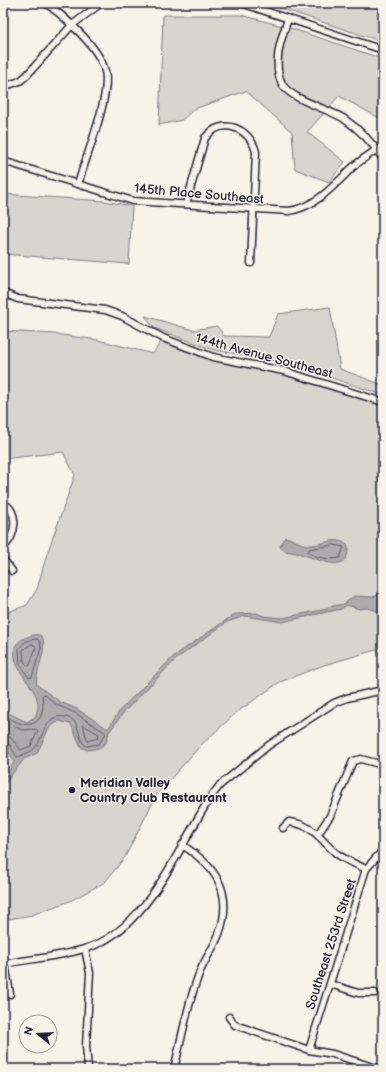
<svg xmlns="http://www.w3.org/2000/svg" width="386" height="1072" viewBox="0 0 386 1072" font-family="'Balsamiq Sans',sans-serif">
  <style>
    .green { fill: #d8d5cf; stroke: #7d7c85 }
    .water { fill: #aeabad; stroke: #76747f }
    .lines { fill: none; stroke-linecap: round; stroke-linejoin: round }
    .shore { stroke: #5a5969; stroke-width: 1 }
    .minor-casing { stroke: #22223b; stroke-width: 9 }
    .minor { stroke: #f7f3e8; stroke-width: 6 }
    .poi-dot { fill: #22223b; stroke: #f7f3e8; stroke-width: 1.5 }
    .labels { text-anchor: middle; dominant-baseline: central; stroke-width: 3; stroke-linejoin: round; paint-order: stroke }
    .street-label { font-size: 13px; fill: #22223b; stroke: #f7f3e8 }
    .poi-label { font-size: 13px; font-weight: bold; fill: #22223b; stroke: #f7f3e8; text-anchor: start }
  </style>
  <rect width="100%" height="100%" fill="#f7f3e8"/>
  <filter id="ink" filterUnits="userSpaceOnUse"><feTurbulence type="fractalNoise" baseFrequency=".025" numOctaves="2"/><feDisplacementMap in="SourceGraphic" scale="8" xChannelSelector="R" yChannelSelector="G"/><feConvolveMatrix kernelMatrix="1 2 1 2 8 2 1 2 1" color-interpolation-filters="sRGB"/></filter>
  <g filter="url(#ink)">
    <g class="green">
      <path d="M264,3H383V42Z"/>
      <path d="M163,15H241L290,28L383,59V120L339,96L307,132L345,162L329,182L295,169L292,132L246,91L194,109L182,120L159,125Z"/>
      <path d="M3,194L104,201L132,206L129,264L3,254Z"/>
      <path d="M330,307L340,369L383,385V395L283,362L214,350L154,328L145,316L193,330L217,326L224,336L269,337L278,314Z"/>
      <path d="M3,331L55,334L98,340L153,354L163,338L190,349L284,371L383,402V648L324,665L280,682L237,712L201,745L157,794L125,857L105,882L70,901L32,915L3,920V612L5,613L27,605L37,589L46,557L75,475L63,452L3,459Z"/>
    </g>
    <g class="water">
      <path d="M285,537C293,539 301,545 309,545C322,546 337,534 348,546C350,576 318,559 304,555C298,553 291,552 285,551L280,547Z"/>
      <path d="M383,593V613L367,608L359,609L347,605L341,609L282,622L245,616L227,622L176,659L124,712L109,732L106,743L99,748L87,750L81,747L71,724L59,721L49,728L37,753L24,759L3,786C3,775 11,771 14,761L3,742V708L12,715L27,722L35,717C49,690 10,677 15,647C17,643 19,641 23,639C63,619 32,675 37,685L60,702L77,709L108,729L120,710L174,656L235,614L256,613L264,616L282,618L327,609L328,607L344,604L354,596L373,597Z"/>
    </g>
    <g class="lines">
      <g class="shore">
        <path d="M334,545L344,547L340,558C331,560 315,558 308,552L310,549Z"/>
        <path d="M37,639L40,642L41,648L32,677L29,678L20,664L19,650C21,642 30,639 37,639Z"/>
        <path d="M32,644L35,645L36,647L30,665L28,666L24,662L23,650Z"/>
        <path d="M3,713C23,732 48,728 42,696L44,694L57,705L75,713L106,733L99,744L86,746C78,740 80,728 74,721C71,718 68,718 65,717C45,713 44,737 35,748C31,753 24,753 19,757H17L7,741L3,740"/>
        <path d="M3,720L22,730L36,729L38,731L31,746L21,750L10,737L3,735"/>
        <path d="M83,725L99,734L98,738L88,741Z"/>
      </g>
      <defs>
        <g id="minor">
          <path d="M45,3C58,11 67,20 78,31C89,42 101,56 105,71C111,96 86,157 78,184"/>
          <path d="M241,3L383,50"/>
          <path d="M288,19C281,39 272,63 282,84C290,99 328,109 343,118C359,129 373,143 383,159"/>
          <path d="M3,87L20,81L27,75L72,25L100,4"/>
          <path d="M3,161L133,201L289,211C316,207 333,186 352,168C359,161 368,156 377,149"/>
          <path d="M186,204L205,138C222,116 250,128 256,152L251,263"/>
          <path d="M3,293L18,299L105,310L122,316L163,338L213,357L284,371L383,402"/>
          <path d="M3,503C20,511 16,538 3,547"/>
          <path d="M3,559L12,571"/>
          <path d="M283,828L289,822C315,825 319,839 336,853C344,860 356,864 366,869"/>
          <path d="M318,834L330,816L353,761L361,759L383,765"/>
          <path d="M85,949L90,973L86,1046L88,1069"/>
          <path d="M5,963L10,994"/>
          <path d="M3,964C30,959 58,957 84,949C146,932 178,848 210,798L220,785L269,745L334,703L347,698L383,690"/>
          <path d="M330,984L358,993H375"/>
          <path d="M229,1017L235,1025L309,1050L333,1054L379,1069"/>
          <path d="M309,1050L366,869L383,850"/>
          <path d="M174,1069C182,1038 187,1005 199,974C204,960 214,948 219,934C234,893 216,866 182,845"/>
        </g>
      </defs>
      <use href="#minor" class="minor-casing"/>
      <use href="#minor" class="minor"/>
    </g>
  </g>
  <circle class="poi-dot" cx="72" cy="790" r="4"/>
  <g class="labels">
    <g class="street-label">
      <text transform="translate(199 194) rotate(5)">145th Place Southeast</text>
      <text transform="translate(264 356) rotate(15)">144th Avenue Southeast</text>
      <text transform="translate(331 944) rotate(-72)">Southeast 253rd Street</text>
    </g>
    <g class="poi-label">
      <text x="80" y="783">Meridian Valley<tspan x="80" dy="15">Country Club Restaurant</tspan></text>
    </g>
  </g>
  <rect width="386" height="1072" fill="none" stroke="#f7f3e8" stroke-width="16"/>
  <rect x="8" y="8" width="370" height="1056" fill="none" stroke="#22223b" stroke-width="1.5" filter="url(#ink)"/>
  <g transform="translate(38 1034) rotate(288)"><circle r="19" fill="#f7f3e8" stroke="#a29fa3"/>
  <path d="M0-3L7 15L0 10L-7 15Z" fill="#22223b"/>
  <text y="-6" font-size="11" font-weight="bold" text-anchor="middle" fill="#22223b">N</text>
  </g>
</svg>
